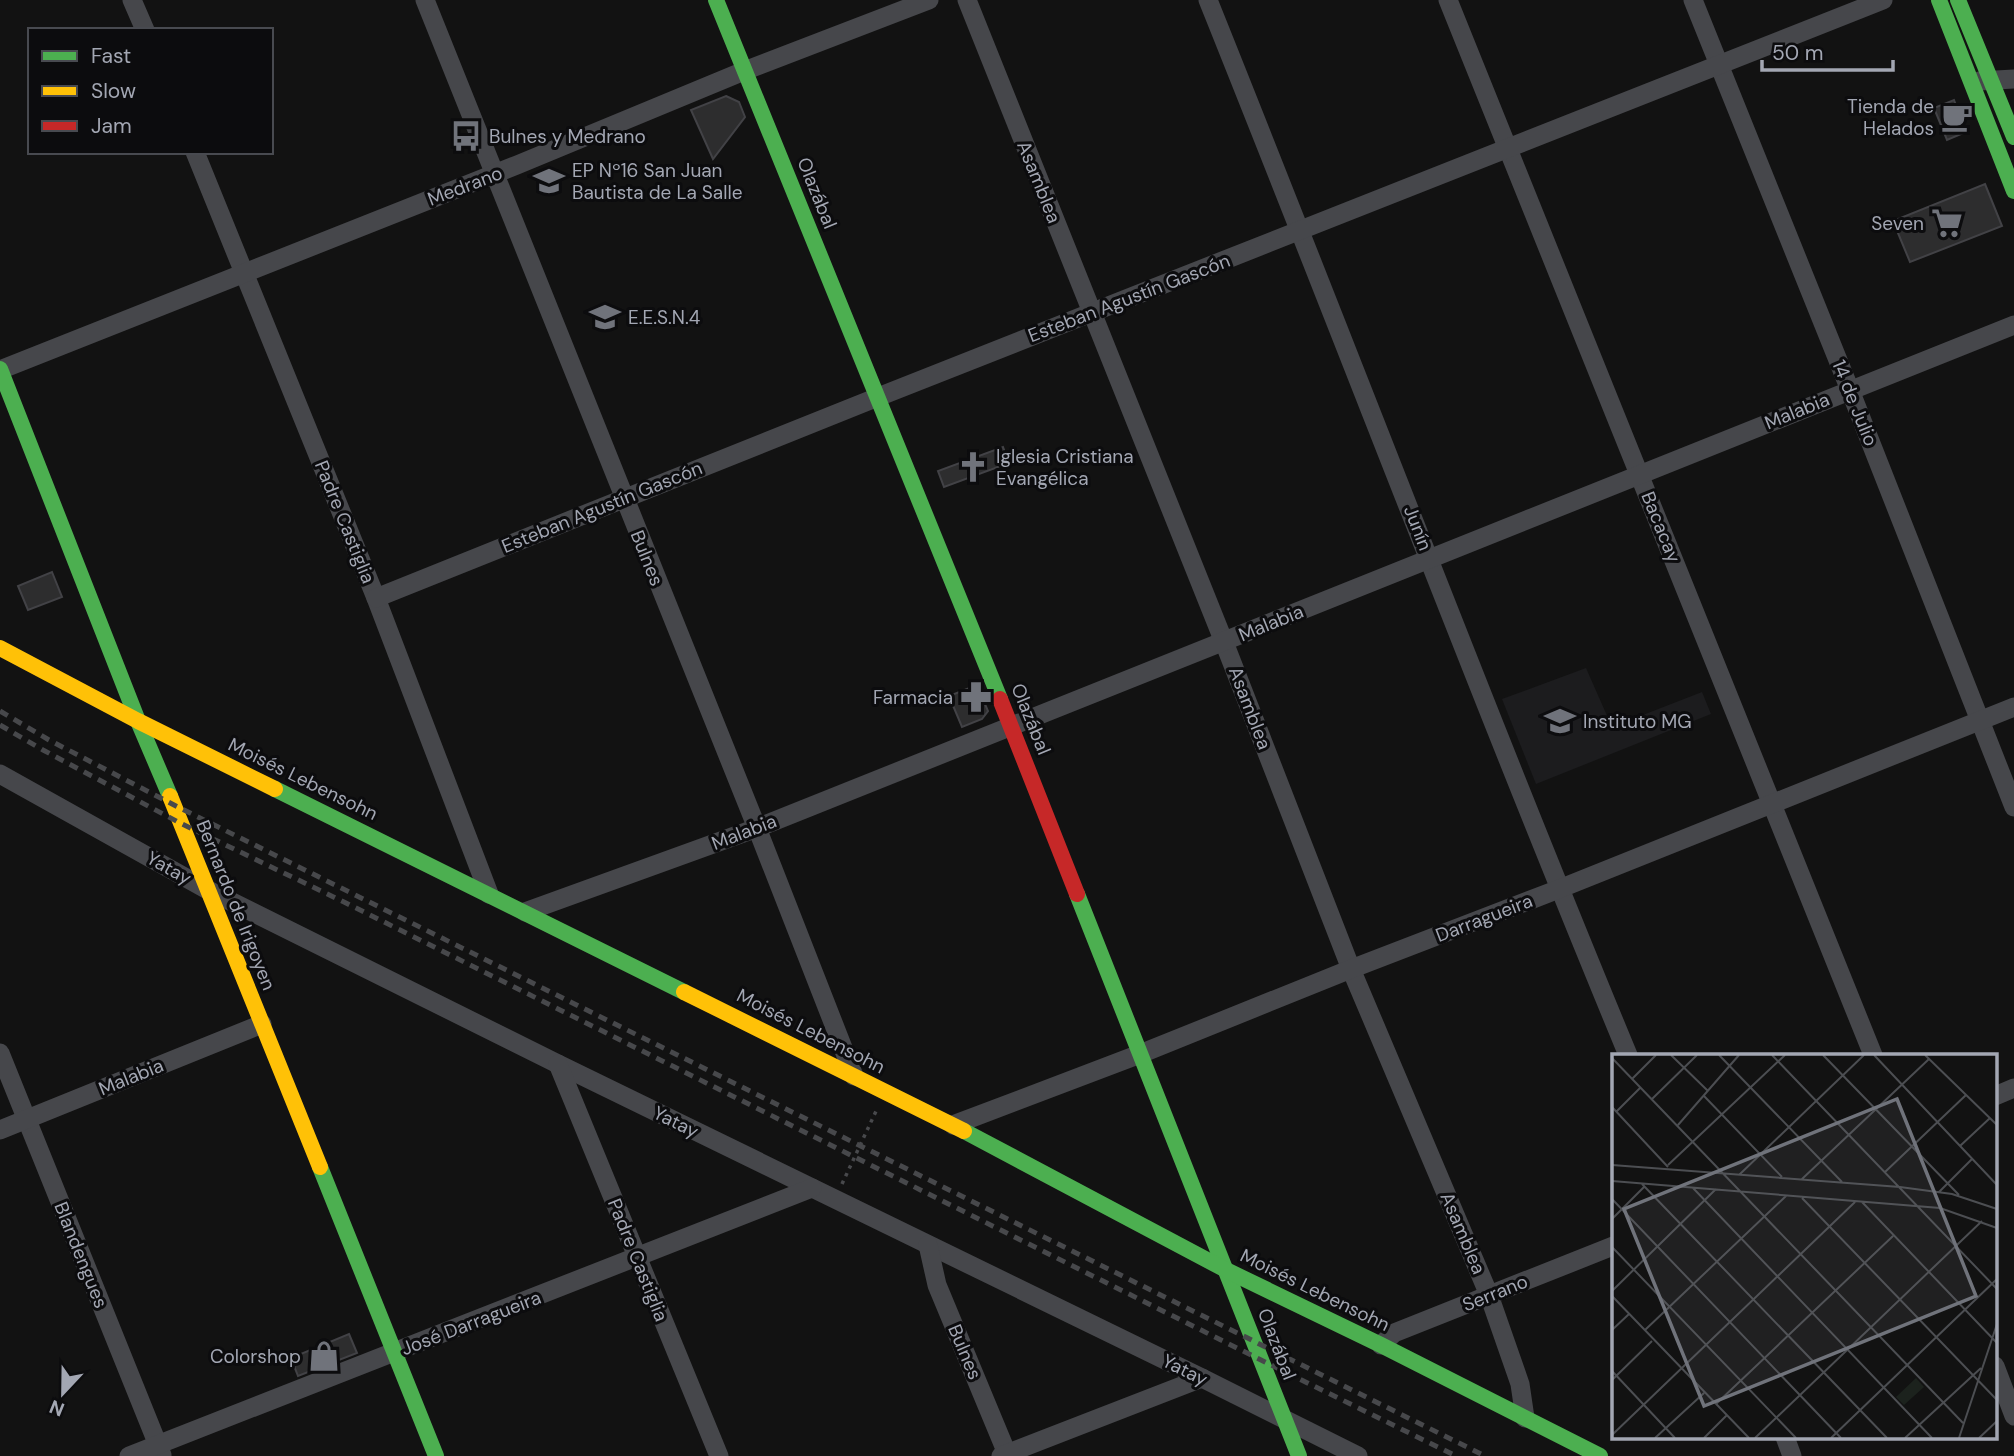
<svg xmlns="http://www.w3.org/2000/svg" width="2014" height="1456" viewBox="0 0 2014 1456" font-family="'DM Sans',sans-serif">
  <style>
    .built { fill: #1c1c1e }
    .building { fill: #2d2d2e; stroke: #424246; stroke-width: 2 }
    .lines { fill: none; stroke-linecap: round; stroke-linejoin: round }
    .path { stroke: #48494c; stroke-width: 3.5; stroke-dasharray: 3.5 5; stroke-linecap: butt }
    .street { stroke: #46474b; stroke-width: 19 }
    .fast { stroke: #4caf50; stroke-width: 16 }
    .slow { stroke: #ffc107; stroke-width: 16 }
    .jam { stroke: #c62828; stroke-width: 16 }
    .rail { stroke: #47484b; stroke-width: 5; stroke-dasharray: 9 7; stroke-linecap: butt }
    .labels { text-anchor: middle; dominant-baseline: central; stroke-width: 6; stroke-linejoin: round; paint-order: stroke }
    .poi-label { font-size: 19px; fill: #a3a7b3; stroke: #0c0c0e; text-anchor: start }
    .street-label { font-size: 19px; fill: #a3a7b3; stroke: #0c0c0e }
    .inset-road { fill: none; stroke: #4c4e52; stroke-width: 2 }
    .view { fill: #70737b; fill-opacity: 0.15; stroke: #70737b; stroke-width: 3.5 }
    .inset-edge { fill: none; stroke: #a3a7b3; stroke-width: 3.5 }
  </style>
  <rect width="100%" height="100%" fill="#121212"/>
  <path class="built" d="M1586,668L1612,727L1702,692L1711,714L1536,784L1502,699Z"/>
  <g class="building">
    <path d="M726,96L739,102L745,117L713,159L691,110Z"/>
    <path d="M1954,100L1966,132L1947,140L1934,108Z"/>
    <path d="M1985,184L2002,226L1910,262L1893,221Z"/>
    <path d="M1003,447L1009,463L944,487L938,471Z"/>
    <path d="M52,572L62,597L28,610L18,586Z"/>
    <path d="M977,685L988,711L982,719L962,727L949,696Z"/>
    <path d="M349,1334L357,1353L298,1376L291,1358Z"/>
  </g>
  <g class="lines">
    <path class="path" d="M842,1184L877,1109"/>
    <g class="street">
      <path d="M132,0L145,30"/>
      <path d="M425,0L757,828L854,1076"/>
      <path d="M967,0L1224,642L1351,969L1489,1295L1520,1384L1525,1418"/>
      <path d="M1208,0C1349,351 1483,705 1628,1055"/>
      <path d="M1448,0L1873,1055"/>
      <path d="M1693,0L1850,390L2014,807"/>
      <path d="M1979,81L2014,79"/>
      <path d="M195,152L376,598L489,894"/>
      <path d="M0,370L517,165L744,71L929,0"/>
      <path d="M376,598L878,397L1883,0"/>
      <path d="M0,774L206,889L558,1064L1202,1378L1358,1456"/>
      <path d="M525,912L757,828L2014,325"/>
      <path d="M0,1053L162,1455"/>
      <path d="M558,1064L719,1456"/>
      <path d="M1995,1096L2014,1088"/>
      <path d="M953,1125L1140,1054L1351,969L1559,889L2014,707"/>
      <path d="M0,1130L262,1024"/>
      <path d="M928,1245L937,1285L1008,1456"/>
      <path d="M1381,1345L1394,1333L1613,1246"/>
      <path d="M1995,1366L2014,1416"/>
      <path d="M1785,1437L1792,1456"/>
      <path d="M129,1456L812,1188"/>
      <path d="M1001,1456L1202,1378"/>
    </g>
    <g class="fast">
      <path d="M716,0L1000,699"/>
      <path d="M1939,0L2014,191"/>
      <path d="M1958,0L2014,137"/>
      <path d="M0,369L138,721L170,796"/>
      <path d="M275,789L684,992"/>
      <path d="M1077,894L1299,1456"/>
      <path d="M964,1131L1226,1270L1381,1345L1600,1456"/>
      <path d="M320,1167L436,1456"/>
    </g>
    <g class="slow">
      <path d="M0,648L138,721L275,789"/>
      <path d="M170,796L320,1167"/>
      <path d="M684,992L964,1131"/>
    </g>
    <path class="jam" d="M1000,699L1077,894"/>
    <g class="rail">
      <path d="M0,711L49,740L174,805L1485,1456"/>
      <path d="M0,725L43,750L180,823L344,902L1261,1360L1456,1456"/>
    </g>
  </g>
  <defs>
    <symbol id="cafe-bare" viewBox="-9 -9 18 18"><path d="M-5.5-4.5H6V0H3Q3 3.5 0 3.5H-2.5Q-5.5 3.5-5.5 0ZM3-3.2v2h1.7v-2ZM-6 4.5H4V6H-6Z" fill="#70737b" stroke="#0c0c0e" stroke-width="2.5" paint-order="stroke"/></symbol>
    <symbol id="bus-bare" viewBox="-9 -9 18 18"><path d="M-5-6H5V4H4V6H2V4H-2V6H-4V4H-5ZM-3.5-4V0h7V-4ZM-3.5 1.2v1.5H-2V1.2ZM2 1.2v1.5H3.5V1.2Z" fill="#70737b" stroke="#0c0c0e" stroke-width="2.5" paint-order="stroke"/></symbol>
    <symbol id="school-bare" viewBox="-9 -9 18 18"><path d="M0-5L7-2L0 1L-7-2ZM-4 1L0 2.5L4 1V4Q0 6-4 4Z" fill="#70737b" stroke="#0c0c0e" stroke-width="2.5" paint-order="stroke"/></symbol>
    <symbol id="supermarket-bare" viewBox="-9 -9 18 18"><path d="M-6-5.5h2.5l.6 2H6L4.5 2H-2.5L-4.4-4H-6ZM-1.5 3.2a1.3 1.3 0 1 0 .1 0ZM3 3.2a1.3 1.3 0 1 0 .1 0Z" fill="#70737b" stroke="#0c0c0e" stroke-width="2.5" paint-order="stroke"/></symbol>
    <symbol id="church-bare" viewBox="-9 -9 18 18"><path d="M-1.2-6h2.4v3.5h3.3v2.4h-3.3V6h-2.4V-.1h-3.3v-2.4h3.3Z" fill="#70737b" stroke="#0c0c0e" stroke-width="2.5" paint-order="stroke"/></symbol>
    <symbol id="pharmacy-bare" viewBox="-9 -9 18 18"><path d="M-2-6h4v4h4v4h-4v4h-4v-4h-4v-4h4Z" fill="#70737b" stroke="#0c0c0e" stroke-width="2.5" paint-order="stroke"/></symbol>
    <symbol id="shop-bare" viewBox="-9 -9 18 18"><path d="M-5-2.5h2.3a2.7 3.5 0 0 1 5.4 0H5L5.5 6h-11ZM-1.5-2.5h3a1.5 2.3 0 0 0-3 0Z" fill="#70737b" stroke="#0c0c0e" stroke-width="2.5" paint-order="stroke"/></symbol>
  </defs>
  <g fill-rule="evenodd">
    <use href="#cafe-bare" x="1935" y="95" width="44" height="44"/>
    <use href="#bus-bare" x="444" y="114" width="44" height="44"/>
    <use href="#school-bare" x="527" y="159" width="44" height="44"/>
    <use href="#supermarket-bare" x="1925" y="201" width="44" height="44"/>
    <use href="#school-bare" x="583" y="295" width="44" height="44"/>
    <use href="#church-bare" x="951" y="445" width="44" height="44"/>
    <use href="#pharmacy-bare" x="954" y="675" width="44" height="44"/>
    <use href="#school-bare" x="1538" y="699" width="44" height="44"/>
    <use href="#shop-bare" x="302" y="1334" width="44" height="44"/>
  </g>
  <g class="labels">
    <g class="poi-label">
      <text x="1934" y="106" text-anchor="end">Tienda de<tspan x="1934" dy="22">Helados</tspan></text>
      <text x="489" y="136">Bulnes y Medrano</text>
      <text x="572" y="170">EP Nº16 San Juan<tspan x="572" dy="22">Bautista de La Salle</tspan></text>
      <text x="1924" y="223" text-anchor="end">Seven</text>
      <text x="628" y="317">E.E.S.N.4</text>
      <text x="996" y="456">Iglesia Cristiana<tspan x="996" dy="22">Evangélica</tspan></text>
      <text x="953" y="697" text-anchor="end">Farmacia</text>
      <text x="1583" y="721">Instituto MG</text>
      <text x="301" y="1356" text-anchor="end">Colorshop</text>
    </g>
    <g class="street-label">
      <text transform="translate(1039 182) rotate(68)">Asamblea</text>
      <text transform="translate(465 186) rotate(-21)">Medrano</text>
      <text transform="translate(817 193) rotate(68)">Olazábal</text>
      <text transform="translate(1129 298) rotate(-21)">Esteban Agustín Gascón</text>
      <text transform="translate(1855 403) rotate(68)">14 de Julio</text>
      <text transform="translate(1797 411) rotate(-22)">Malabia</text>
      <text transform="translate(602 507) rotate(-22)">Esteban Agustín Gascón</text>
      <text transform="translate(345 522) rotate(68)">Padre Castiglia</text>
      <text transform="translate(1661 527) rotate(68)">Bacacay</text>
      <text transform="translate(1418 528) rotate(69)">Junín</text>
      <text transform="translate(647 558) rotate(68)">Bulnes</text>
      <text transform="translate(1271 623) rotate(-22)">Malabia</text>
      <text transform="translate(1250 708) rotate(69)">Asamblea</text>
      <text transform="translate(1031 719) rotate(68)">Olazábal</text>
      <text transform="translate(303 779) rotate(26)">Moisés Lebensohn</text>
      <text transform="translate(744 832) rotate(-21)">Malabia</text>
      <text transform="translate(169 868) rotate(29)">Yatay</text>
      <text transform="translate(236 905) rotate(68)">Bernardo de Irigoyen</text>
      <text transform="translate(1484 918) rotate(-21)">Darragueira</text>
      <text transform="translate(811 1031) rotate(27)">Moisés Lebensohn</text>
      <text transform="translate(131 1077) rotate(-22)">Malabia</text>
      <text transform="translate(676 1122) rotate(26)">Yatay</text>
      <text transform="translate(1463 1233) rotate(67)">Asamblea</text>
      <text transform="translate(81 1255) rotate(68)">Blandengues</text>
      <text transform="translate(638 1260) rotate(68)">Padre Castiglia</text>
      <text transform="translate(1315 1290) rotate(26)">Moisés Lebensohn</text>
      <text transform="translate(1495 1293) rotate(-22)">Serrano</text>
      <text transform="translate(471 1323) rotate(-21)">José Darragueira</text>
      <text transform="translate(1277 1344) rotate(69)">Olazábal</text>
      <text transform="translate(965 1352) rotate(67)">Bulnes</text>
      <text transform="translate(1185 1370) rotate(26)">Yatay</text>
    </g>
  </g>
  <g transform="translate(1612 1054)">
    <rect width="385" height="385" fill="#121212"/>
    <path d="M304,324L312,333L292,351L284,343Z" fill="#1c221d"/>
    <path class="inset-road" d="M59,1L96,37M107,1L230,128M160,1L385,235M211,1L347,141M262,1L385,131M313,1L385,71M0,4L351,369M20,25L44,1M92,42L170,123M40,45L85,1M0,53L56,113M5,57L29,33M66,71L127,1M348,92L378,64M0,111L288,133L340,140L385,155M56,111L173,1M273,118L354,41M127,121L252,1M190,125L317,5M0,127L328,154L385,174M30,130L275,384M81,134L320,384M327,138L360,105M190,144L385,346M0,145L229,384M250,148L385,289M0,165L32,133M0,193L184,384M0,237L104,135M0,242L137,384M0,276L17,260M33,276L174,142M0,317L63,384M0,326L40,287M104,350L281,182M0,381L243,148M43,384L92,339M92,384L115,361M143,384L370,167M219,384L385,225M293,384L369,314M347,384L385,270M367,384L385,367"/>
    <path class="view" d="M285,45L364,242L92,352L12,155Z"/>
    <rect width="385" height="385" class="inset-edge"/>
  </g>
  <rect x="28" y="28" width="245" height="126" fill="#0c0c0e" stroke="#484a50" stroke-width="2"/>
  <rect x="42" y="51" width="35" height="10" fill="#4caf50" stroke="#484a50" stroke-width="2"/>
  <text x="91" y="63" font-size="21" fill="#a3a7b3">Fast</text>
  <rect x="42" y="86" width="35" height="10" fill="#ffc107" stroke="#484a50" stroke-width="2"/>
  <text x="91" y="98" font-size="21" fill="#a3a7b3">Slow</text>
  <rect x="42" y="121" width="35" height="10" fill="#c62828" stroke="#484a50" stroke-width="2"/>
  <text x="91" y="133" font-size="21" fill="#a3a7b3">Jam</text>
  <g transform="translate(63 1393) rotate(202)" stroke="#0c0c0e" stroke-width="5" paint-order="stroke">
  <path d="M0-5L12 26L0 18L-12 26Z" fill="#a3a7b3"/>
  <text y="-10" font-size="19" font-weight="bold" text-anchor="middle" fill="#a3a7b3">N</text>
  </g>
  <path d="M1762 60v10h131v-10" fill="none" stroke="#a3a7b3" stroke-width="3.5"/>
  <text x="1772" y="60" font-size="21" fill="#a3a7b3" stroke="#0c0c0e" stroke-width="5" paint-order="stroke">50 m</text>
</svg>
